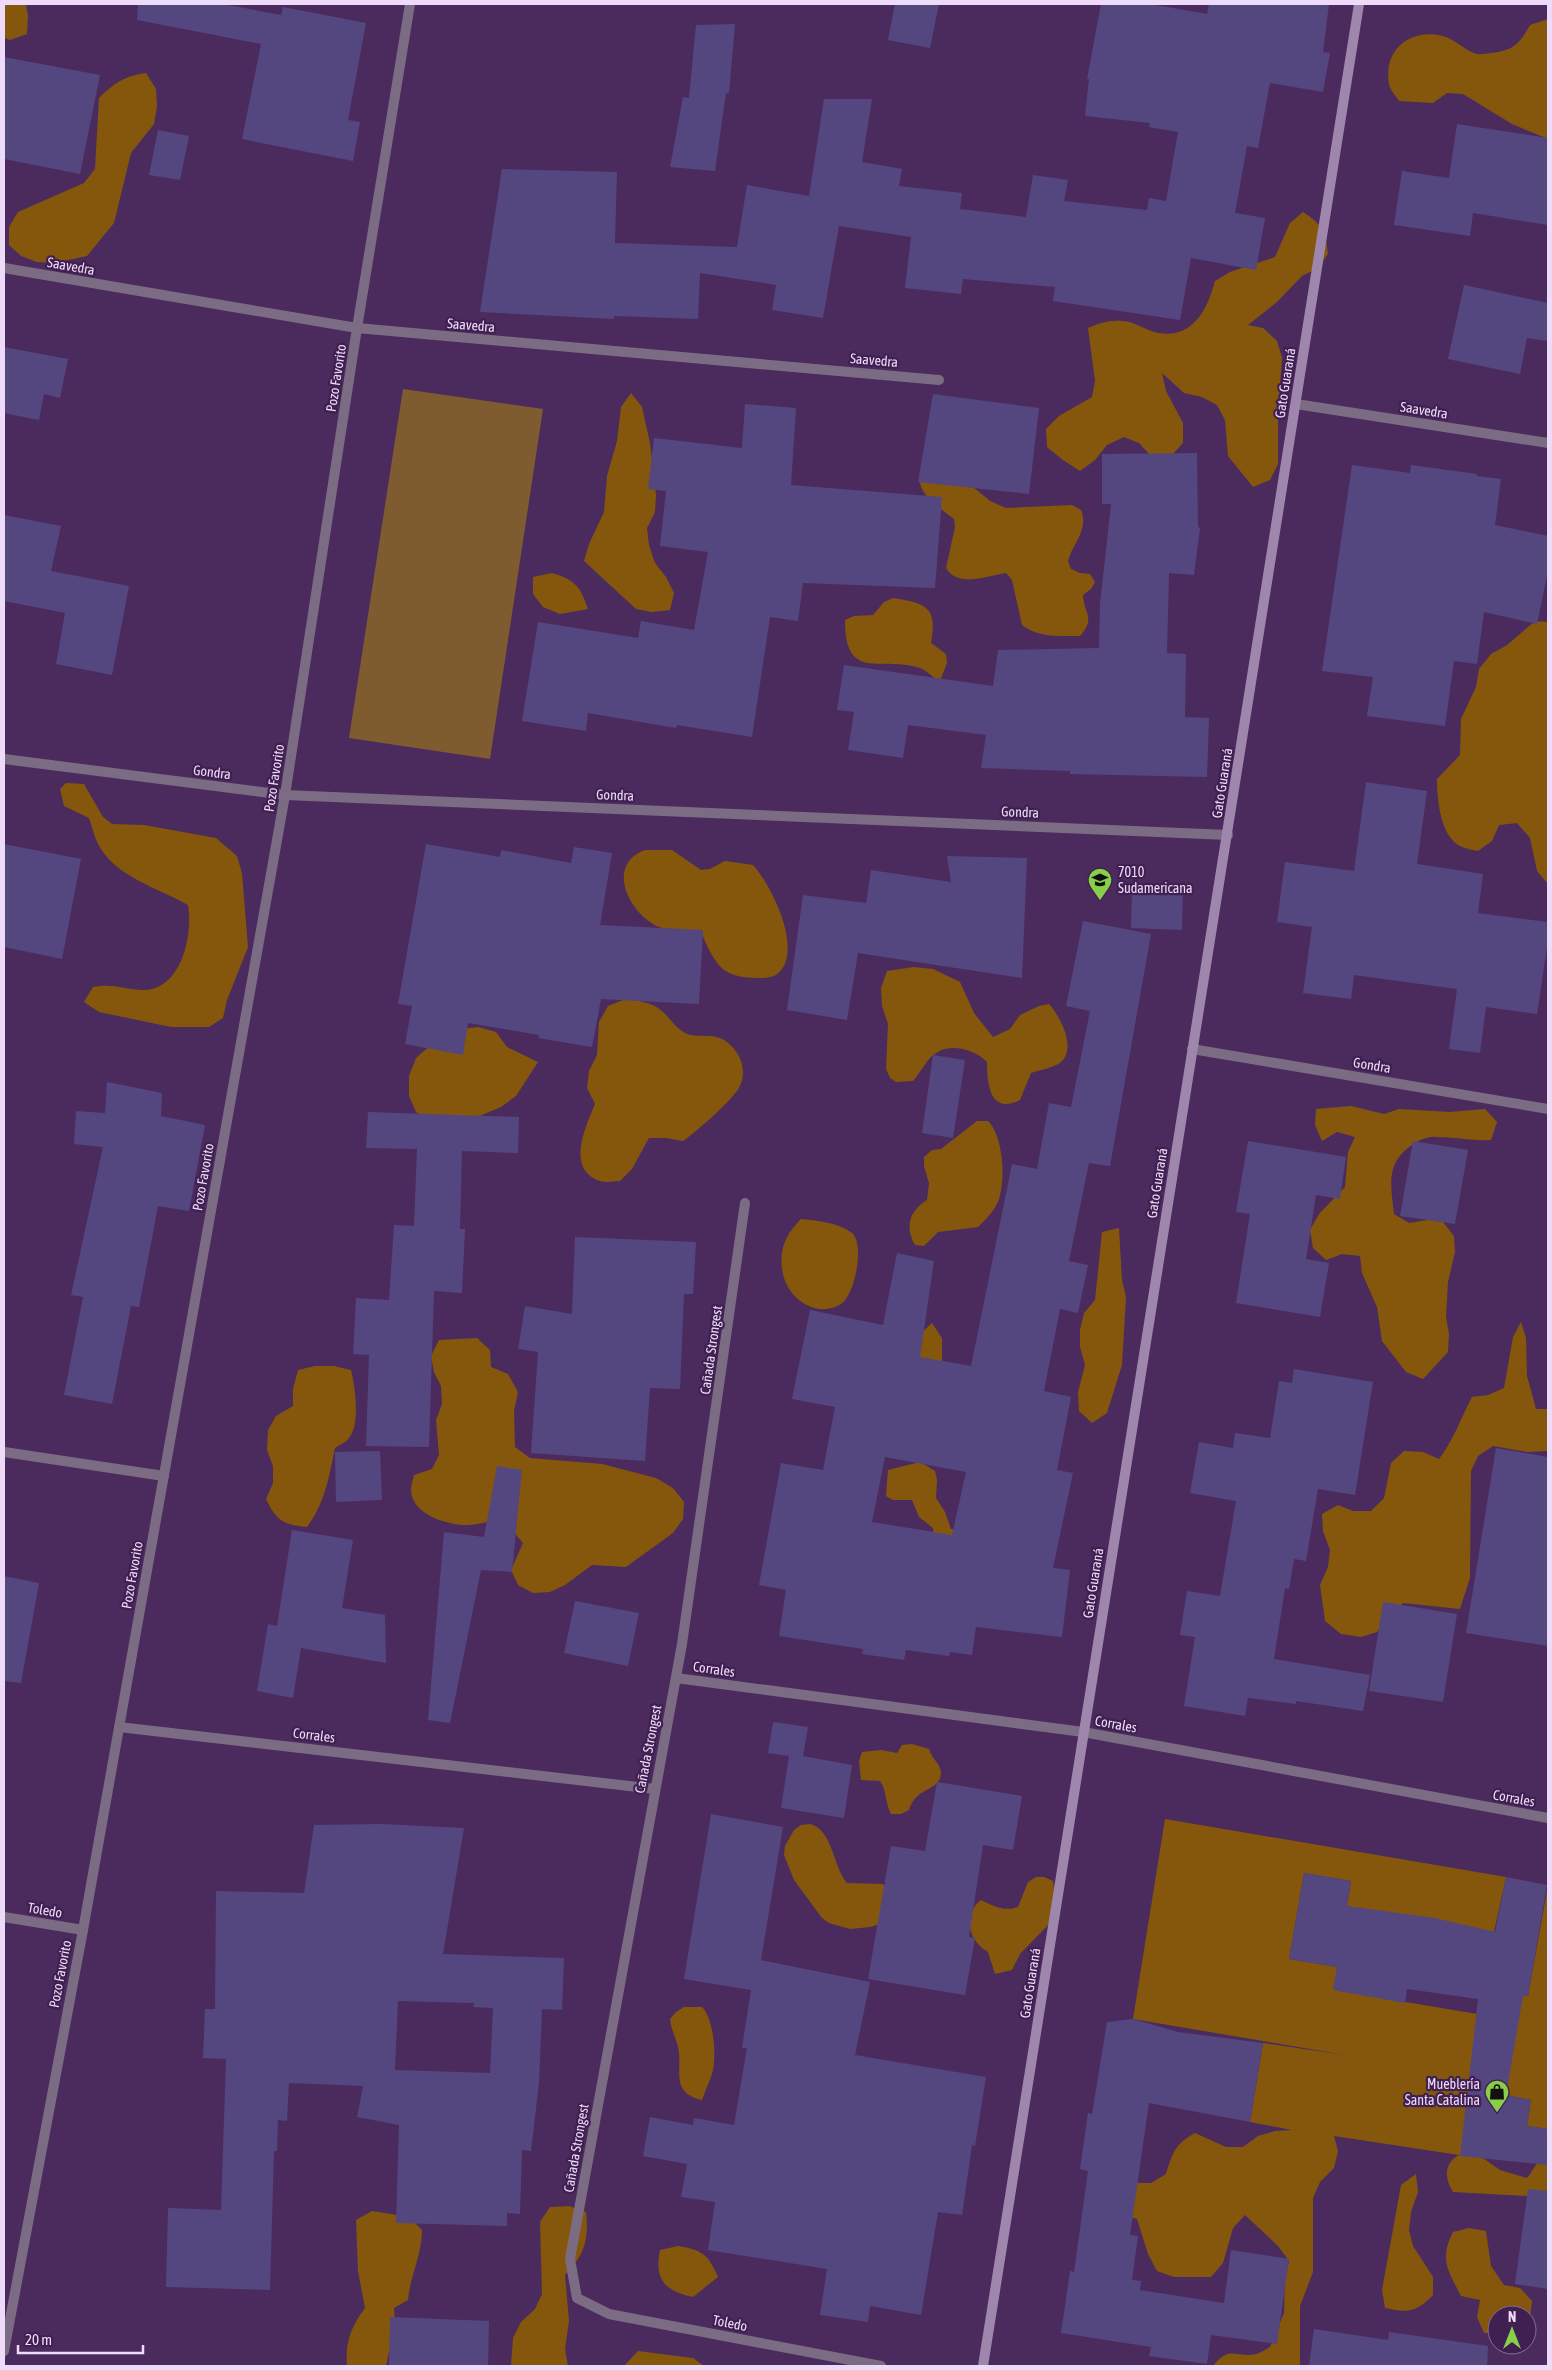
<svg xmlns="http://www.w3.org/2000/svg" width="1552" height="2370" viewBox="0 0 1552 2370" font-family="'Asap Condensed',sans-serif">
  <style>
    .green { fill: #7e5c2f }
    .forest { fill: #84570d }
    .building { fill: #544780; fill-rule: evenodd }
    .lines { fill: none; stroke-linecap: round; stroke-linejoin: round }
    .lane { stroke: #7b6c84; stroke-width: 10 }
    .street { stroke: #7b6c84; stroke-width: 10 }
    .secondary { stroke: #9e86ad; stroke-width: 10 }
    .labels { text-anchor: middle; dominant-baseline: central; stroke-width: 4.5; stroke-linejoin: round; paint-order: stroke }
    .street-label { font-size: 14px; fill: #eedbf9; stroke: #402051 }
    .poi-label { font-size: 14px; fill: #eedbf9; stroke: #402051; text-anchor: start }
  </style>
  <rect width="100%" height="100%" fill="#4b2b5d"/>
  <path class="green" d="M403,389L543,409L490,759L349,738Z"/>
  <g class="forest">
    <path d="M4,4H26L28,16L27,34L10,40L4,38Z"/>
    <path d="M1548,19V139L1512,124L1463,94L1447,93L1433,103L1399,101C1396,96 1390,90 1389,84C1383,50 1410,28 1443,36C1455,39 1465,51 1477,54C1481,55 1488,53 1492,53C1514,50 1520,43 1530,25Z"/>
    <path d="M146,73L156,89L157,106L154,124L131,153L114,223L87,256L54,263L37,262L21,256L9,245V227L18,212L84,183L95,169L99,98C114,83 125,76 146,73Z"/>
    <path d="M1303,212C1322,224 1326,232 1328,254L1318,268L1302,276L1277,302L1248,325L1263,328L1277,341L1282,358L1278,412V464L1270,480L1253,487L1228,456L1225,420L1217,405L1202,397L1184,393L1162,373L1166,391L1183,423V443L1171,456H1151L1139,443L1124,437L1107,445L1095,460L1080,471L1063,460L1047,447L1046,429L1059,416L1092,397L1095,381L1088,328C1100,323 1109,320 1122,321C1134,321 1146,331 1159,333C1193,339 1208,308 1215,281L1230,272L1275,257L1290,223Z"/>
    <path d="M631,393L642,407L650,443L656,495L655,512L647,528L649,545L655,563L666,577L674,593L670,610L652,612L636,609L584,561L589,544L604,512L607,476L617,441L621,407Z"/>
    <path d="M919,477L966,481L990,501L1006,508L1072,505L1081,510C1089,531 1073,542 1068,561L1071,569L1080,573L1090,574L1095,582L1091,589L1083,595C1084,614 1096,618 1080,636C1060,636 1039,638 1022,625L1012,580L1006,573C987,576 958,588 946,568L955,527L954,519C939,507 920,497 919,477Z"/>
    <path d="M552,573C575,580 580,586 588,609L560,614L543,607L533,594V577Z"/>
    <path d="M893,598C926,603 938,607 931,643L946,654L947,663L940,681C931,677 926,669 917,667C878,657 845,681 845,620L854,616L873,615L884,602Z"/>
    <path d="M1535,621L1548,622V884L1537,871L1530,838L1517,823L1499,825L1492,841L1478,851C1473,850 1467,849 1462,847C1440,838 1437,799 1437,779L1460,755L1461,719L1476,687L1479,669L1491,654L1507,645Z"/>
    <path d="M66,783L84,784L103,817L112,824L144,825L216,838L237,856L242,873L248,947L227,1000L223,1018L209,1027H171L99,1012L84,1002L93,987C113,983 123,989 143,990C182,990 193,934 188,905C158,888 114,876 98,844C94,836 92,826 89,818L64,806L60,789Z"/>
    <path d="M645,850H672L701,870L710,869L725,861L753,865C771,885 800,943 782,969C776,978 767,978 758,978C721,978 715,964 701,932C688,931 671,932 659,927C630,915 604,865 645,850Z"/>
    <path d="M914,967L933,969L960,982L974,1013L993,1037L1010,1029L1020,1015L1039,1006L1049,1004C1060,1016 1077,1048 1061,1062C1054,1068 1039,1070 1031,1073L1020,1100C990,1115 987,1084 987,1062C973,1048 946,1041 930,1058C924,1065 919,1074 913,1081L896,1082L890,1078L886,1069L888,1024L882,1006L881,988L887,971Z"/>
    <path d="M626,999C638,1001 652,1002 662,1011C670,1018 676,1029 687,1034C698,1038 713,1033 724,1040C739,1050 748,1068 740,1086C735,1098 695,1133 683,1141L666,1138H649L632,1169L620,1181C614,1181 605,1183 600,1181C565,1169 586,1126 595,1104L587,1088L589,1071L597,1055L599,1022L608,1006Z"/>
    <path d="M478,1027L496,1032L507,1047L538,1062L516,1096L501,1107L468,1121L434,1123L416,1112L409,1096V1076L416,1058L431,1045L462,1029Z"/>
    <path d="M1351,1106L1384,1114L1399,1109L1450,1112L1485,1109L1497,1122L1491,1140C1472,1141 1455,1137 1437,1137C1428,1136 1419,1140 1412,1145C1385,1163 1391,1186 1394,1214L1409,1223L1428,1220L1443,1222L1454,1236L1455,1252L1448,1282L1446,1317L1449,1334L1448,1352L1423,1379L1406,1372L1382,1341L1377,1307L1362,1273L1360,1256L1342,1254L1326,1260L1313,1248L1310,1230L1319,1214L1345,1187L1348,1152L1355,1137L1337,1132L1322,1141L1315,1125L1316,1109Z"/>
    <path d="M977,1121H988C1003,1136 1006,1178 999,1199C995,1211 986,1219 978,1227L938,1232L924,1246L915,1245C905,1227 909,1211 927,1200L929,1183L924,1166V1157L932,1150L941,1149Z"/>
    <path d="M801,1219C819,1221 837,1222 852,1233C865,1244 855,1295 841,1304C817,1319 788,1299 783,1274C778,1251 785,1235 801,1219Z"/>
    <path d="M1119,1228L1122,1280L1126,1297L1122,1365L1107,1413L1092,1423L1079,1411L1078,1392L1085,1365L1080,1347V1330L1084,1313L1095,1300L1102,1232Z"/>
    <path d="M1521,1322L1526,1338L1527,1376L1536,1409H1548V1451L1527,1452L1493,1446L1478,1456L1471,1471L1470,1578L1460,1609L1403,1603L1389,1617L1377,1632L1361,1637L1341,1634L1325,1621L1320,1585L1328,1567L1330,1550L1323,1531L1322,1514L1338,1505L1353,1511H1371L1384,1498L1391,1463L1404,1451L1423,1452L1439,1459C1453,1441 1461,1418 1472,1397L1488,1395L1504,1388L1513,1337Z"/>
    <path d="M932,1323L942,1338V1374L881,1370Z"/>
    <path d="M477,1338L490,1350L491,1367L508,1374L518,1392L514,1411L515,1447L530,1458L602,1464L656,1478L673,1488L684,1502L683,1519L673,1533L626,1567L592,1565L565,1585L550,1592L533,1593L518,1585L511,1570L523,1543L511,1529L497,1520C486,1522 473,1526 462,1525C443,1523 412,1514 411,1490C411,1485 413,1480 414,1475L432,1469L439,1455L436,1420L442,1404L441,1386L434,1372L431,1356L439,1340Z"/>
    <path d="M315,1366H334L351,1370C355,1386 361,1426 348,1439C345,1443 339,1445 335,1448C329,1477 325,1503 307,1527C283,1525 276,1520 266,1499L273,1483V1466L267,1450L268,1430L276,1416L293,1406V1389L298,1370Z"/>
    <path d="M920,1462L935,1471L937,1480L936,1498L945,1512L951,1529L959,1530L934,1555L933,1528L919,1517L912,1500H893L886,1496L888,1470Z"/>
    <path d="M912,1744L929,1749C931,1758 941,1764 941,1773C940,1792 916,1786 909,1810L901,1814H891C885,1803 887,1791 880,1781L861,1780L859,1761L862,1752L881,1750L897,1753L902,1745Z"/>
    <path d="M1165,1819L1506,1877L1494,1932L1347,1906L1351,1881L1304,1873L1289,1959L1337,1967L1334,1990L1477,2014L1483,1989L1528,1996L1548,1885V2129L1527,2126L1531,2100L1506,2095L1477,2154L1500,2170L1527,2178C1534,2170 1538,2157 1548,2155V2209L1528,2196L1453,2192C1444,2178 1444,2163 1459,2155L1334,2136L1338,2151L1334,2168L1320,2182L1313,2198V2272L1300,2306V2366H1213C1230,2344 1237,2359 1256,2354C1261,2353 1266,2349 1270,2347L1284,2313L1285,2277L1289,2261L1278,2246L1245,2215L1233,2228L1223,2263L1211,2277H1174L1157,2271L1148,2254L1137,2219L1121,2214L1133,2183H1151L1166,2174C1173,2152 1175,2144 1195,2133L1226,2147H1243L1258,2136L1275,2131L1292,2130L1250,2122L1263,2043L1345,2055L1133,2019Z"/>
    <path d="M810,1824C833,1830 833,1867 847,1883L882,1884L898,1893L880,1924L870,1927L850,1929L829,1923L822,1918L794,1880L784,1855L785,1846L794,1830L801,1825Z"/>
    <path d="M1036,1877H1044L1053,1881L1054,1889L1049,1924L1020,1954L1012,1970L995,1974L988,1952C968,1941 962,1914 981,1900C993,1906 1004,1912 1018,1907L1028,1882Z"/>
    <path d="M684,2007H702C714,2019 717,2057 712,2074C709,2083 705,2091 702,2100C672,2093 681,2074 679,2053C678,2041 671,2031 670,2019L676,2012Z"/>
    <path d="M1416,2174L1418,2192L1411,2212L1409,2230L1413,2246L1433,2277V2295C1417,2312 1408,2313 1385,2308L1382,2290L1401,2185Z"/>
    <path d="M569,2206L586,2212C589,2239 585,2255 565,2275L569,2321L565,2349L568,2366H511L513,2338L521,2322L535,2309L542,2294L540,2222L550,2207Z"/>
    <path d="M372,2211L409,2217L422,2230C422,2255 410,2276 408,2300L394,2308L395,2324L386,2366H347C345,2342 351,2327 365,2308L358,2271L356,2220Z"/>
    <path d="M1469,2228L1486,2231L1491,2266L1504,2285L1520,2288L1532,2301L1530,2317L1527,2322V2315H1497V2333H1484L1477,2317L1480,2300L1461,2296C1448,2270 1439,2260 1453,2232Z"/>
    <path d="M678,2246C703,2250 708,2255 718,2277L693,2297C665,2291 654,2280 660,2250Z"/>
    <path d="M638,2351L693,2358L704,2366H624Z"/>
  </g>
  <g class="building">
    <path d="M138,4H223L281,15L283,7L366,23L348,120L360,122L353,161L242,139L261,44L137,20Z"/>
    <path d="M895,4H939L930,48L888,40Z"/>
    <path d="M1101,4H1150L1207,14L1209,4H1329L1323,52L1330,53L1323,92L1270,83L1258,148L1247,146L1235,213L1265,218L1256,270L1191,258L1180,320L1053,301L1055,287L963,279L961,294L905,288L911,237L839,226L823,318L772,310L776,285L700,273L698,319L614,316V319L480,312L502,169L617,172L615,243L737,247L747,185L809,196L824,99H872L862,162L902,169L899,186L962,193L960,209L1026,217L1033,175L1068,180L1064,201L1147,210L1149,198L1166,201L1178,132L1149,127L1150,123L1085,116L1089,79H1087Z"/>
    <path d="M735,24L729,93H726L715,171L670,167L683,97L689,98L696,25Z"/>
    <path d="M4,57L100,75L80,174L4,159Z"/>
    <path d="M1457,124L1548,138V225L1473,213L1470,236L1394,225L1402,171L1449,178Z"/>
    <path d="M158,130L189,136L180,180L149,175Z"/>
    <path d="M1464,285L1548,303V341L1527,338L1520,374L1448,359Z"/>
    <path d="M4,347L68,359L60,398L44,394L39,420L4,413Z"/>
    <path d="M933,394L1039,408L1029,494L918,482Z"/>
    <path d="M745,404L796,408L791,485L942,497L935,588L803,583L798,621L770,617L752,737L677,725L676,728L588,713L586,731L522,721L538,622L638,638L641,621L694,630L708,552L660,546L666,491L648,489L654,438L742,448Z"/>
    <path d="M1197,453L1198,527L1200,528L1194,575L1169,573L1167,653L1186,654L1185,717L1209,718L1207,777L1070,774V771L981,768L986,735L908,725L903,758L848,750L854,712L837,710L844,665L993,686L998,650L1099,648L1100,604L1111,504H1102V454Z"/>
    <path d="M1352,465L1410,473L1411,465L1477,474V476L1501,479L1495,525L1548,536V571L1537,624L1484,612L1477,664L1454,661L1445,726L1367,716L1373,677L1322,671Z"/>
    <path d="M4,515L61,526L51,571L129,586L112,675L56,664L65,613L4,601Z"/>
    <path d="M1366,782L1427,791L1417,864L1483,874L1478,913L1548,922V941L1537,1014L1486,1007L1480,1053L1449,1049L1457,989L1354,975L1351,999L1303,993L1312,927L1277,922L1285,862L1354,871Z"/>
    <path d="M4,844L81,859L62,959L4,947Z"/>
    <path d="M426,844L500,857L501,850L571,863L574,847L612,853L600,925L703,930L699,1004L601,999L592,1047L538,1038L539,1035L468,1023L463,1055L405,1044L412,1006L398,1004Z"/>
    <path d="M947,856L1027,858L1022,978L858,953L847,1020L787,1010L803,895L866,903L871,870L951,882Z"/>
    <path d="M1132,885L1183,887L1182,930L1131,928Z"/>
    <path d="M1083,921L1151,934L1110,1166L1089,1163L1069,1261L1088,1265L1078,1313L1060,1309L1044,1391L1071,1397L1057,1470L1073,1473L1053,1568L1070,1570L1062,1637L976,1627L972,1655L950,1652L949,1656L906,1650L904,1660L862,1654L863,1649L779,1636L786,1590L759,1585L781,1463L823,1470L835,1407L792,1399L810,1310L883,1325L897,1253L934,1261L920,1357L971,1366L1012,1164L1037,1169L1049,1103L1071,1107L1090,1011L1066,1006ZM885,1457L966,1472L952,1535L872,1522Z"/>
    <path d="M933,1055L965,1060L953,1138L922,1133Z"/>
    <path d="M107,1082L162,1093L161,1116L205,1125L189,1211L158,1206L139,1307L131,1306L112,1404L64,1395L83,1297L71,1295L103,1147L74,1144L76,1111L105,1113Z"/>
    <path d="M368,1112L519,1117L518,1153L462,1151L460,1229H465L462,1293L434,1291L429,1447L366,1446L369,1355L353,1354L356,1298L389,1300L394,1225L414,1226L417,1149L366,1148Z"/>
    <path d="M1248,1141L1346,1157L1340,1199L1316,1195L1306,1259L1329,1263L1320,1317L1236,1303L1250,1214L1236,1212Z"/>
    <path d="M1413,1141L1468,1150L1455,1224L1400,1216Z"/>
    <path d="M575,1237L696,1242L693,1294H684L680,1389L650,1388L645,1461L531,1453L538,1352L518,1349L525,1306L572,1314Z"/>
    <path d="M1294,1369L1373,1382L1355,1495L1318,1489L1306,1561L1294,1559L1289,1589L1285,1588L1274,1659L1370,1675L1363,1711L1296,1701V1704L1248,1698L1245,1716L1184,1706L1195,1637L1180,1635L1187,1591L1220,1596L1236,1501L1190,1493L1199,1442L1233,1448L1235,1433L1270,1438L1279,1381L1292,1383Z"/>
    <path d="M1496,1448L1548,1457V1646L1466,1633Z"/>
    <path d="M380,1451L382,1500L336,1502L335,1452Z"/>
    <path d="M497,1466L522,1470L512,1572L481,1570L450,1723L428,1720L444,1532L484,1537Z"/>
    <path d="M292,1530L353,1540L342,1608L385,1615L386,1663L301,1648L293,1698L257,1691L268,1624L277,1626Z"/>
    <path d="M4,1576L39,1583L21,1683L4,1681Z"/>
    <path d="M575,1601L639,1613L628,1666L564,1653Z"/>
    <path d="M1383,1602L1457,1614L1443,1702L1369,1691Z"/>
    <path d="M773,1722L808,1727L803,1756L852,1765L844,1818L781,1808L789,1756L768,1753Z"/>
    <path d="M937,1782L1022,1796L1013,1850L983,1845L969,1937L975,1938L965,1995L868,1979L891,1846L925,1851Z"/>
    <path d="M711,1814L783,1827L761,1960L870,1982L855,2055L986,2077L975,2146L972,2145L962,2215L938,2212L921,2315L870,2306L868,2322L820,2315L827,2269L708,2250L715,2202L681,2197L687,2164L643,2156L650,2117L693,2125L694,2118L734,2125L747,2048H742L751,1990L684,1979Z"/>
    <path d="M382,1824L464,1828L443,1954L564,1958L562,2010L542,2009L539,2083L531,2151L522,2150L520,2214L507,2213V2226L396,2223L399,2125L357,2117L363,2086L289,2083L287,2121L278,2120L277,2151H274L270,2290L166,2287L168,2208L221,2210L226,2059L203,2058L205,2009H215L216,1891L304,1893L314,1825ZM398,2001L474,2003L473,2007L493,2008L490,2073L395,2070Z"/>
    <path d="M1304,1873L1351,1881L1347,1906L1435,1918L1495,1932L1506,1877L1547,1885L1528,1996H1523L1506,2095L1531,2100L1527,2126L1548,2129V2165L1460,2156L1478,1999L1407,1989L1405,2003L1333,1990L1337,1967L1289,1959Z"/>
    <path d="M1133,2019L1178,2032L1263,2043L1250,2122L1149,2103L1130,2235L1138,2236L1132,2280L1141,2281L1140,2290L1224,2303L1231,2250L1289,2259L1277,2344L1211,2335L1207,2364L1149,2356L1151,2347L1061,2333L1070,2271L1074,2272L1088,2171L1080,2169L1088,2113L1092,2114L1107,2022Z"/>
    <path d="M1528,2189L1548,2191V2289L1515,2284Z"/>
    <path d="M390,2317L489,2321L488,2366H389Z"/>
    <path d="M1314,2329L1388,2340L1389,2332L1488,2346L1487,2366H1309Z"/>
  </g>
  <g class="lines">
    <path class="lane" d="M4,1452L164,1476"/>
    <g class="street">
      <path d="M4,268L357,328L939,380"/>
      <path d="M1296,404L1548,443"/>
      <path d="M4,759L285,795L1228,835"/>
      <path d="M1192,1049L1548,1109"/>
      <path d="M745,1203L682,1644L570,2259L577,2298L609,2314L881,2366"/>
      <path d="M676,1678L1083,1732L1548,1818"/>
      <path d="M119,1727L655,1789"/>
      <path d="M4,1917L83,1930"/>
      <path d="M4,2351L83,1930L285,795L357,328L410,4"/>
    </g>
    <path class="secondary" d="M983,2366L1359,4"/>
  </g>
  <defs>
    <symbol id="school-pin" viewBox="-11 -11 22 30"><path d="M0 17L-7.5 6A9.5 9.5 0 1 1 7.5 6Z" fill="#89ce48" stroke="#402051"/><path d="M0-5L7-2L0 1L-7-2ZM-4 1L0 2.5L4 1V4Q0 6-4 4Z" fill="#111"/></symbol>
    <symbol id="shop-pin" viewBox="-11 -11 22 30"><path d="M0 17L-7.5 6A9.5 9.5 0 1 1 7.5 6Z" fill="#89ce48" stroke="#402051"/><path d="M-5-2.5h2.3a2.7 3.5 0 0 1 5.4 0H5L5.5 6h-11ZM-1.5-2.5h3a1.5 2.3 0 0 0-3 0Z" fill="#111"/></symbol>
  </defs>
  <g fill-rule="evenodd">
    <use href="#school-pin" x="1086" y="866" width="28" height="38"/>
    <use href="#shop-pin" x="1483" y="2078" width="28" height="38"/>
  </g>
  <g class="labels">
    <g class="street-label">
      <text transform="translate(71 266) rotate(10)">Saavedra</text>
      <text transform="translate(471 325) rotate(5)">Saavedra</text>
      <text transform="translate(874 360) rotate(5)">Saavedra</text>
      <text transform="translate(336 378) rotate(-81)">Pozo Favorito</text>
      <text transform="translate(1285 383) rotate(-81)">Gato Guaraná</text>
      <text transform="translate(1424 410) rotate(9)">Saavedra</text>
      <text transform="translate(212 772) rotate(7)">Gondra</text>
      <text transform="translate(274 778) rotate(-81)">Pozo Favorito</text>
      <text transform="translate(1222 783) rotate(-81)">Gato Guaraná</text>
      <text transform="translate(615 795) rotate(2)">Gondra</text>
      <text transform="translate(1020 812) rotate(2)">Gondra</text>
      <text transform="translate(1372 1065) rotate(9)">Gondra</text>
      <text transform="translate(203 1177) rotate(-80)">Pozo Favorito</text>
      <text transform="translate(1157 1183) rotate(-81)">Gato Guaraná</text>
      <text transform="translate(711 1350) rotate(-82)">Cañada Strongest</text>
      <text transform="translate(132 1575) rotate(-80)">Pozo Favorito</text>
      <text transform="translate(1093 1583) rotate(-81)">Gato Guaraná</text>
      <text transform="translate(714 1669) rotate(8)">Corrales</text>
      <text transform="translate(1116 1724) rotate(10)">Corrales</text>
      <text transform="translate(314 1735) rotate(7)">Corrales</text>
      <text transform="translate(648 1749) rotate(-79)">Cañada Strongest</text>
      <text transform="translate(1514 1798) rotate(10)">Corrales</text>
      <text transform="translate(45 1910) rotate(10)">Toledo</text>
      <text transform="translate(60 1974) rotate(-79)">Pozo Favorito</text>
      <text transform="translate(1030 1983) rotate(-81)">Gato Guaraná</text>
      <text transform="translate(576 2148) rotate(-80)">Cañada Strongest</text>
      <text transform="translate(730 2323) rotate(11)">Toledo</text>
    </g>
    <g class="poi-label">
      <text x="1118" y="872">7010<tspan x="1118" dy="16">Sudamericana</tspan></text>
      <text x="1480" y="2084" text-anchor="end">Mueblería<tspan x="1480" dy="16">Santa Catalina</tspan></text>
    </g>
  </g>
  <rect width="1552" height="2370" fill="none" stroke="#eedbf9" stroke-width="10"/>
  <g transform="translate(1512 2330)"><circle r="24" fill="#402051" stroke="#866b94"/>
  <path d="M0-4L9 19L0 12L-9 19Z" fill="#89ce48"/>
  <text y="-8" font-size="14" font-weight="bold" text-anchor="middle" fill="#eedbf9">N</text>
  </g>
  <path d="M18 2345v8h125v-8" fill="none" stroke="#eedbf9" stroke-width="2.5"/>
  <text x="25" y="2345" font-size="15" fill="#eedbf9" stroke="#402051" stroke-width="4" paint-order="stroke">20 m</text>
</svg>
